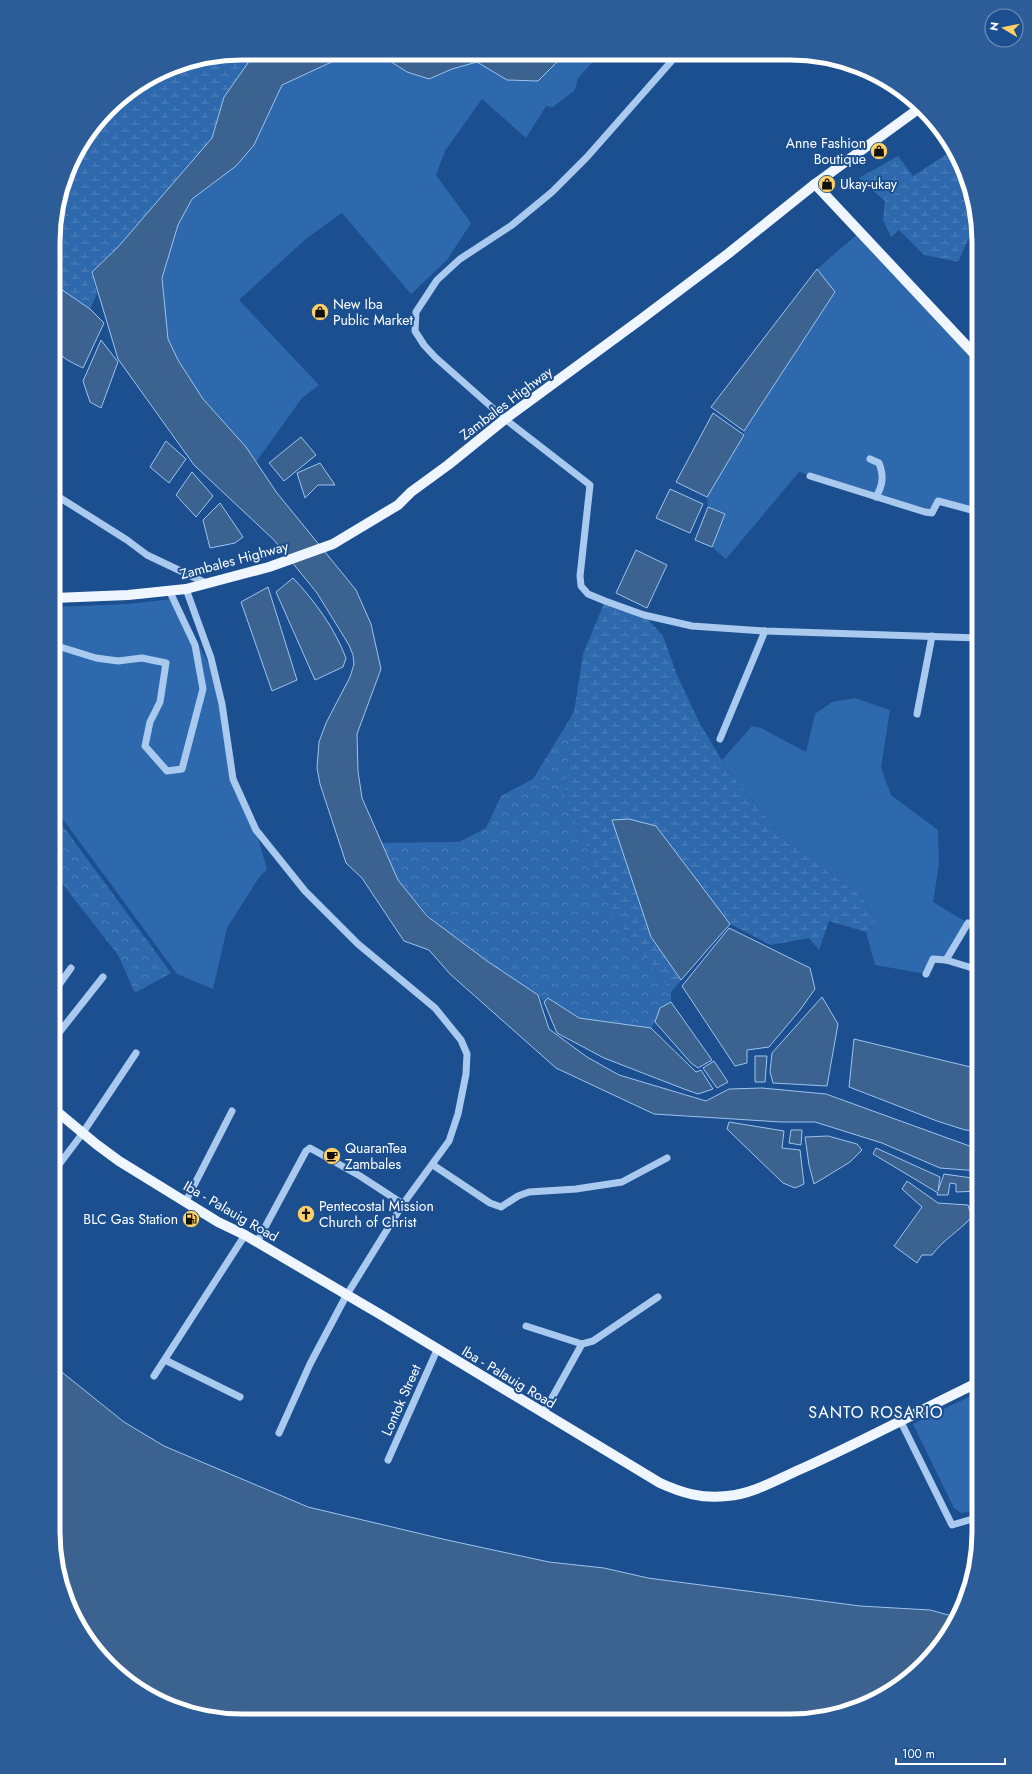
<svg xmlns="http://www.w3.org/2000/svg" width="1032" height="1774" viewBox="0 0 1032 1774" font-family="Jost,sans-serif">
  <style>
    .green { fill: #2e69ad }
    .forest { fill: url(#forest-crowns) }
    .wetland { fill: url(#wetland-marsh) }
    .water { fill: #3c6290; stroke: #9cc4f0 }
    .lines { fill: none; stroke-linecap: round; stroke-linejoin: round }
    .minor { stroke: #a9c9ee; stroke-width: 7 }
    .major { stroke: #f0f6ff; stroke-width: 10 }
    .labels { text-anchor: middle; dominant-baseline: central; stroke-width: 4; stroke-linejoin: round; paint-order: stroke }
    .poi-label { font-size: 14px; fill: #fff; stroke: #1b4f8f; text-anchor: start }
    .street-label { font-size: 14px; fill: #fff; stroke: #1b4f8f }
    .quarter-label { font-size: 16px; letter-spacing: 1px; fill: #fff; stroke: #1b4f8f }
    .rim { fill: none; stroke: #fff; stroke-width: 5 }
  </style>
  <defs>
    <pattern id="forest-crowns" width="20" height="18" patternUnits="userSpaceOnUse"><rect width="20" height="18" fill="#2e69ad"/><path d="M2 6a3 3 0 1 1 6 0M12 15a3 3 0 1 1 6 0" fill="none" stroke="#4d80b9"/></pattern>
    <pattern id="wetland-marsh" width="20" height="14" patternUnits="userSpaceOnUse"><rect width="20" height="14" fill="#2e69ad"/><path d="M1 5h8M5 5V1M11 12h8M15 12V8" fill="none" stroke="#4d80b9"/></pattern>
  </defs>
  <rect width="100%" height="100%" fill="#1b4f8f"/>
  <g class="green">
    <path d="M356,54H379L407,72L429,79L452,69L477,62L507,80L538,81L564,55H599L578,78L575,90L553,107L546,106L526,138L482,99L445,151L436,175L471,223L447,260L411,294L342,213L307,238L239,300L319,385L302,398L256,462L246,447L203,399L178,360L168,339L162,278L178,225L192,199L236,166L254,145L282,85L338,59Z"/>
    <path d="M860,232L979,359V513L938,501L932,513L799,472L726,559L712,547L725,514L708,507L707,497L744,435V431L835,292L817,269Z"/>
    <path d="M172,599L211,667L220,710L232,784L256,832L267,869L258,879L227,928L213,989L177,974L54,807V607L128,604Z"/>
    <path d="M855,698L890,710L881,768L891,795L938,830L939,864L933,902L968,923L946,960L933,959L926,974L875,965L866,932L876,920L861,896L783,838L729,772L722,760L752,726L761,728L806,752L815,714L832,702Z"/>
    <path d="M979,1392V1506L968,1512L961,1513L954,1508L913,1424Z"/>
  </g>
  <g class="forest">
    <path d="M574,712L565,798L590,854L613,914L671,992V1002L660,1008L655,1022L651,1028L579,1018L549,998L544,1002L538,995C495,970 422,921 398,879C391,868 386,855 380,843L459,842L486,828L501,796L533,779Z"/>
    <path d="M54,814L171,973L135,993L118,955L54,873Z"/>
  </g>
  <g class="wetland">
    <path d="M242,53H255L224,97L212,138L118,247L92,272L97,294L90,309L55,285V218L73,158L117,100L170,67Z"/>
    <path d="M953,150L969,181L977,228L974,227L958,262L924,255L899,230L891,237L883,220L885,201L859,178L898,156L913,176Z"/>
    <path d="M605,601L644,615L663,636L677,675L700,724L729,772L783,838L861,896L876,920L866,932L829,921L819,950L809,938L771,945L730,924L671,992L613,914L590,854L565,798L574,712L583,654Z"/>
  </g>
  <g class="water">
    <path d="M255,53L356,54L338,59L282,85L254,145L236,166L192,199L178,225L162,278L168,339L178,360L203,399L246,447L277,493L356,590L371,624L381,669L357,734L358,771L362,798L398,880L427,916L487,961L538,995L549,1029L587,1057L619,1075L706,1101L729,1089L762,1088L826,1094L975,1148H979V1171L940,1168L882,1143L815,1122H781L654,1114L556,1068L450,974L429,950L404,941L362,878L346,863L320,784L317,768L319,742L326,723L350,677L354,664L353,655L349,645L317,593L274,540L194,465L118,359L92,272L118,247L212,138L224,97Z"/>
    <path d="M379,54L564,55L538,81L507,80L477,62L452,69L429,79L407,72Z"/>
    <path d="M817,269L835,292L744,431L711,407Z"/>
    <path d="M55,285L90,309L104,323L83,368C75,364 65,360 59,353C50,341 54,301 55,285Z"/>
    <path d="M101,340L118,362L101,408L90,402L83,381Z"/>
    <path d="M713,413L744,435L707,497L676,482Z"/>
    <path d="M301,437L316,455L284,481L269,463Z"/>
    <path d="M166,441L186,459L169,483L150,467Z"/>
    <path d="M320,463L335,485H318L305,498L297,473Z"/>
    <path d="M192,472L213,496L196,517L176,495Z"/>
    <path d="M670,489L703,504L690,533L656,518Z"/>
    <path d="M220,503L243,537L235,543L210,548L203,520Z"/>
    <path d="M708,507L725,514L712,547L695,540Z"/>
    <path d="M636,550L667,565L647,608L616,593Z"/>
    <path d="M293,578C315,601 335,629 346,658L343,667L315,680L276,592Z"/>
    <path d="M268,587L297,680L272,691L241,602Z"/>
    <path d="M629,819L656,826L730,924L681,980L651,937L612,820Z"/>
    <path d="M729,928L810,968L815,989L800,1010L769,1047L747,1050V1063L735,1066L682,986Z"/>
    <path d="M822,997L838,1024L827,1086L773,1083L770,1072L772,1053Z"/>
    <path d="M548,998L579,1018L651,1028L696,1072L701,1070L713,1089L698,1094L684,1089L604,1058L557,1033L544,1002Z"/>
    <path d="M671,1002L712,1060L698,1068L691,1063L655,1022L660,1008Z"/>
    <path d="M854,1039L979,1069V1131L965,1130L937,1121L849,1087Z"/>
    <path d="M755,1056H767L765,1082H755Z"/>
    <path d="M714,1061L728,1082L717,1088L703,1068Z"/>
    <path d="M729,1122L784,1131L782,1148L800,1150L804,1184L795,1188L783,1183L727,1129Z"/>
    <path d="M791,1130H802L801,1145L789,1143Z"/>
    <path d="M828,1136L857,1144L862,1150L850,1162L814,1184L809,1165L805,1137Z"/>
    <path d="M876,1148L940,1177L938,1191L944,1174L979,1179V1191L956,1192V1184L950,1183L948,1195H937L938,1193L873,1154Z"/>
    <path d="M907,1181L938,1203L968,1205L972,1217C959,1231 943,1240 932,1255H922L917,1263L894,1246L922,1207L902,1189Z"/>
    <path d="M53,1365L124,1422L164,1446L308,1507L447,1540L549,1562L604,1568L648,1578L860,1606L930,1610L956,1617L940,1647L905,1682L851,1711L790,1721L217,1719L170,1706L127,1682L92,1647L63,1593L53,1532Z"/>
  </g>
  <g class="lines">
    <g class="minor">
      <path d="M676,56L587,157L552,192L512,225L460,259L437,280L416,312L415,331L424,345L435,357L505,419L590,485L580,576L581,586L588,594L605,601L644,615L692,626L765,631L979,638"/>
      <path d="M870,459L879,463C884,476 883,485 876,497"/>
      <path d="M810,476L925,512L932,513L938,501L979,512"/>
      <path d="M54,494L127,540L147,555L208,584"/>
      <path d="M186,589L211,658L222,704L233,779L256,830L305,891L358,944L435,1008L461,1040L467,1054L466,1074L458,1114L449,1141L403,1204L346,1296L310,1364L279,1433"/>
      <path d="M54,645L96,658L118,661L142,658L166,663L160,702L150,722L145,746L167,771L182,769L203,689L195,645L169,590"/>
      <path d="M917,714L932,636"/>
      <path d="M720,739L765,631"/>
      <path d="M946,960L968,923"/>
      <path d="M926,974L933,959L946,960L979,970"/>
      <path d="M54,992L71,968"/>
      <path d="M54,1039L103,977"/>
      <path d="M433,1165L490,1203L501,1207L518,1196L529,1192L576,1189L622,1182L667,1158"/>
      <path d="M53,1176L58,1166L82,1134L136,1053"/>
      <path d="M186,1201L232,1111"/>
      <path d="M257,1242L306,1151L310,1148L360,1176L403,1204"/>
      <path d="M526,1326L582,1344"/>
      <path d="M165,1360L240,1397"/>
      <path d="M154,1376L245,1235"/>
      <path d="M543,1414L582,1344L593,1341L658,1297"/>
      <path d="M900,1420L952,1525L979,1517"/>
      <path d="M388,1460L437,1350"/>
    </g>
    <g class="major">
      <path d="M815,184L979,359"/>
      <path d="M54,598L128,595L186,589L269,567L333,544L398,505L411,492L448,465L505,419L640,320L729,253L815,184L921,107"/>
      <path d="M54,1109L96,1144L119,1161L218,1222L245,1235L383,1316L660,1483C682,1493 702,1499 727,1496C753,1494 778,1479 801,1469C861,1442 919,1411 979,1382"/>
    </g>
  </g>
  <defs>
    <symbol id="shop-disc" viewBox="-11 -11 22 22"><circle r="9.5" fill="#ffd166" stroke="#1b4f8f"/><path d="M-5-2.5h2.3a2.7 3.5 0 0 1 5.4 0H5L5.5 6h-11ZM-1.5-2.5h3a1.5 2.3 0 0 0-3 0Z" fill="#111"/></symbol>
    <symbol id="cafe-disc" viewBox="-11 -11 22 22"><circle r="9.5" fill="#ffd166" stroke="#1b4f8f"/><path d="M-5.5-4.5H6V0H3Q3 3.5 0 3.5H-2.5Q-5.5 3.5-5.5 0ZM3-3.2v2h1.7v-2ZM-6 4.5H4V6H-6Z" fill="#111"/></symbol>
    <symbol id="church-disc" viewBox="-11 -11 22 22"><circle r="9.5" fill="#ffd166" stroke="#1b4f8f"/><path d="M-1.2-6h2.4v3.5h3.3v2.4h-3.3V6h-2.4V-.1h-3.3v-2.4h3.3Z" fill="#111"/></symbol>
    <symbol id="fuel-disc" viewBox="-11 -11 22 22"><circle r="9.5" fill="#ffd166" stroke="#1b4f8f"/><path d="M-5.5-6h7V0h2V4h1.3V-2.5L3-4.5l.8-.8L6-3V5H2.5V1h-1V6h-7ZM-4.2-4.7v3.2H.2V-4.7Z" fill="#111"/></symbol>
  </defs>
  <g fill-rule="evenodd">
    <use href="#shop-disc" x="869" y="141" width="20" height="20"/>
    <use href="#shop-disc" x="817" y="174" width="20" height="20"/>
    <use href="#shop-disc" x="310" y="302" width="20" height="20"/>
    <use href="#cafe-disc" x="322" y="1146" width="20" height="20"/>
    <use href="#church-disc" x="296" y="1204" width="20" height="20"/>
    <use href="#fuel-disc" x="181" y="1209" width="20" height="20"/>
  </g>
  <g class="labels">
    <g class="poi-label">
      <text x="866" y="143" text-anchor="end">Anne Fashion<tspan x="866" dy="16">Boutique</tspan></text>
      <text x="840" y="184">Ukay-ukay</text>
      <text x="333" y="304">New Iba<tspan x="333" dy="16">Public Market</tspan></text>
      <text x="345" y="1148">QuaranTea<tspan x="345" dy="16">Zambales</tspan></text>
      <text x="319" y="1206">Pentecostal Mission<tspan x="319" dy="16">Church of Christ</tspan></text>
      <text x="178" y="1219" text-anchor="end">BLC Gas Station</text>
    </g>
    <g class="street-label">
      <text transform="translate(506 403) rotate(-37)">Zambales Highway</text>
      <text transform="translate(234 560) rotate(-15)">Zambales Highway</text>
      <text transform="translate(231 1211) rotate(30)">Iba - Palauig Road</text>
      <text transform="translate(509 1377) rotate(31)">Iba - Palauig Road</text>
      <text transform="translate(401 1400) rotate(-66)">Lontok Street</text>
    </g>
    <g class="quarter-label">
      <text x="876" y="1412">SANTO ROSARIO</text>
    </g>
  </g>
  <path d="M0 0H1032V1774H0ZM242 60H790A182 182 0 0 1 972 242V1532A182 182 0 0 1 790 1714H242A182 182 0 0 1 60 1532V242A182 182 0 0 1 242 60Z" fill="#2d5d98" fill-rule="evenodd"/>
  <path class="rim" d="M242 60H790A182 182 0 0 1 972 242V1532A182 182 0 0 1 790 1714H242A182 182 0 0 1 60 1532V242A182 182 0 0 1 242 60Z"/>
  <g transform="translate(1004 28) rotate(280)"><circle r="19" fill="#1b4f8f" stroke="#7695bc"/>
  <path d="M0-3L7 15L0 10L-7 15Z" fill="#ffd166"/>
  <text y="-6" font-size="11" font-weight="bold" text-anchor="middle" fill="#ffffff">N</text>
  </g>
  <path d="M896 1758v6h109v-6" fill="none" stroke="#ffffff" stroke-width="2"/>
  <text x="902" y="1758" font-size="12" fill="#ffffff" stroke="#1b4f8f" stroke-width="3" paint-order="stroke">100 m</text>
</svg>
